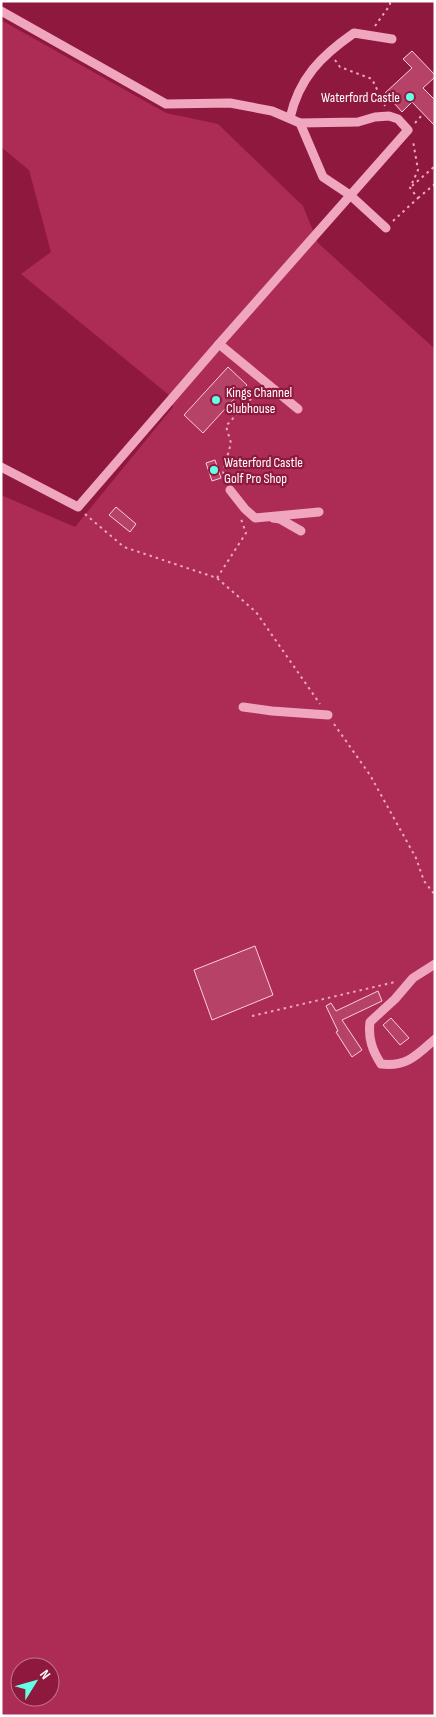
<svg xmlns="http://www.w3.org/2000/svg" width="436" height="1717" viewBox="0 0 436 1717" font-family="'Sofia Sans Condensed',sans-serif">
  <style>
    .green { fill: #ad2c56; fill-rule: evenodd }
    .building { fill: #b74267; stroke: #faccdb }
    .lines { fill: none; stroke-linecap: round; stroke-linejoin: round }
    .path { stroke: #efa6be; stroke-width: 2; stroke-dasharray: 2.5 4; stroke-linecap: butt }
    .minor { stroke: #efa6be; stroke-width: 9 }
    .poi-dot { fill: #64ffe6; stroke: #8f193e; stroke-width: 2 }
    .labels { text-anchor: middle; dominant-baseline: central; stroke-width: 4.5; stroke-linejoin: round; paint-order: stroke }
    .poi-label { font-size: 14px; fill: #fff; stroke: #8f193e; text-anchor: start }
  </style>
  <rect width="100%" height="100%" fill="#8f193e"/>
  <path class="green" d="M1,20L166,113L218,124L303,206L318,243L435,349V1716H1V495L75,527L173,407L169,395L21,274L51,252L29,170L1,147ZM20,1667H50V1697H20Z"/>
  <g class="building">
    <path d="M412,51L435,75V77L423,88L435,100V126L412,102L402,112L385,93L412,68L403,59Z"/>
    <path d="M228,367L247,385L203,433L184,415Z"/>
    <path d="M215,460L221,478L212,481L206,463Z"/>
    <path d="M116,507L136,524L130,532L109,515Z"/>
    <path d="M255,946L273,995L212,1020L194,970Z"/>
    <path d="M378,991L382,1001L342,1020L362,1050L352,1057L336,1032L338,1031L326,1006L331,1003L336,1011Z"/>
    <path d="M391,1018L409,1038L400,1045L383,1025Z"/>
  </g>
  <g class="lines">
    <g class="path">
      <path d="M375,26L390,5V1"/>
      <path d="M335,60L340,67L372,79L385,106"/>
      <path d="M415,123L423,114"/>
      <path d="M412,186L435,166"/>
      <path d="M418,198L435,184"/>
      <path d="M393,221L418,198L410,188L418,170L413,141"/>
      <path d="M226,480L223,472L231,443L226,426L259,390"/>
      <path d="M85,514L124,547L217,578L256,612L320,704"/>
      <path d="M217,578L246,533L241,519"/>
      <path d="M334,724L370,775L416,858L424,881L435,895"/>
      <path d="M252,1016L395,982"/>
    </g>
    <g class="minor">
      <path d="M1,11L166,104L230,103L272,111L300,123L358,122L375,117L389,116L398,119L408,130L219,344L78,507L1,467"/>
      <path d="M290,118C299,78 321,56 354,33L392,39"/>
      <path d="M300,123L323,177L350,195L386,228"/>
      <path d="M219,344L298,409"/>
      <path d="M230,490L245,509L255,518L319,512"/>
      <path d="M273,518L280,519L301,531"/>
      <path d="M243,707L272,711L328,715"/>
      <path d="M435,964L413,978L395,999L370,1022C368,1038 372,1050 381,1064C407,1067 417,1055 435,1039"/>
    </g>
  </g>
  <g class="poi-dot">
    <circle cx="410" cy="97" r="5"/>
    <circle cx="216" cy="400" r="5"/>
    <circle cx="214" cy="470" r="5"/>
  </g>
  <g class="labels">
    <g class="poi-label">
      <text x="400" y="97" text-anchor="end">Waterford Castle</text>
      <text x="226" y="392">Kings Channel<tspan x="226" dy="16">Clubhouse</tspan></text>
      <text x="224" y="462">Waterford Castle<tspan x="224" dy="16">Golf Pro Shop</tspan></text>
    </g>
  </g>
  <rect width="436" height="1717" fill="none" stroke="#ffffff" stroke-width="5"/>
  <g transform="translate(35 1682) rotate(53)"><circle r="24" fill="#8f193e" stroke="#bc758b"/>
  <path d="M0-4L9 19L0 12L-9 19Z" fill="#64ffe6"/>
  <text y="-8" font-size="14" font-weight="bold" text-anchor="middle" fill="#ffffff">N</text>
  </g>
</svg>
